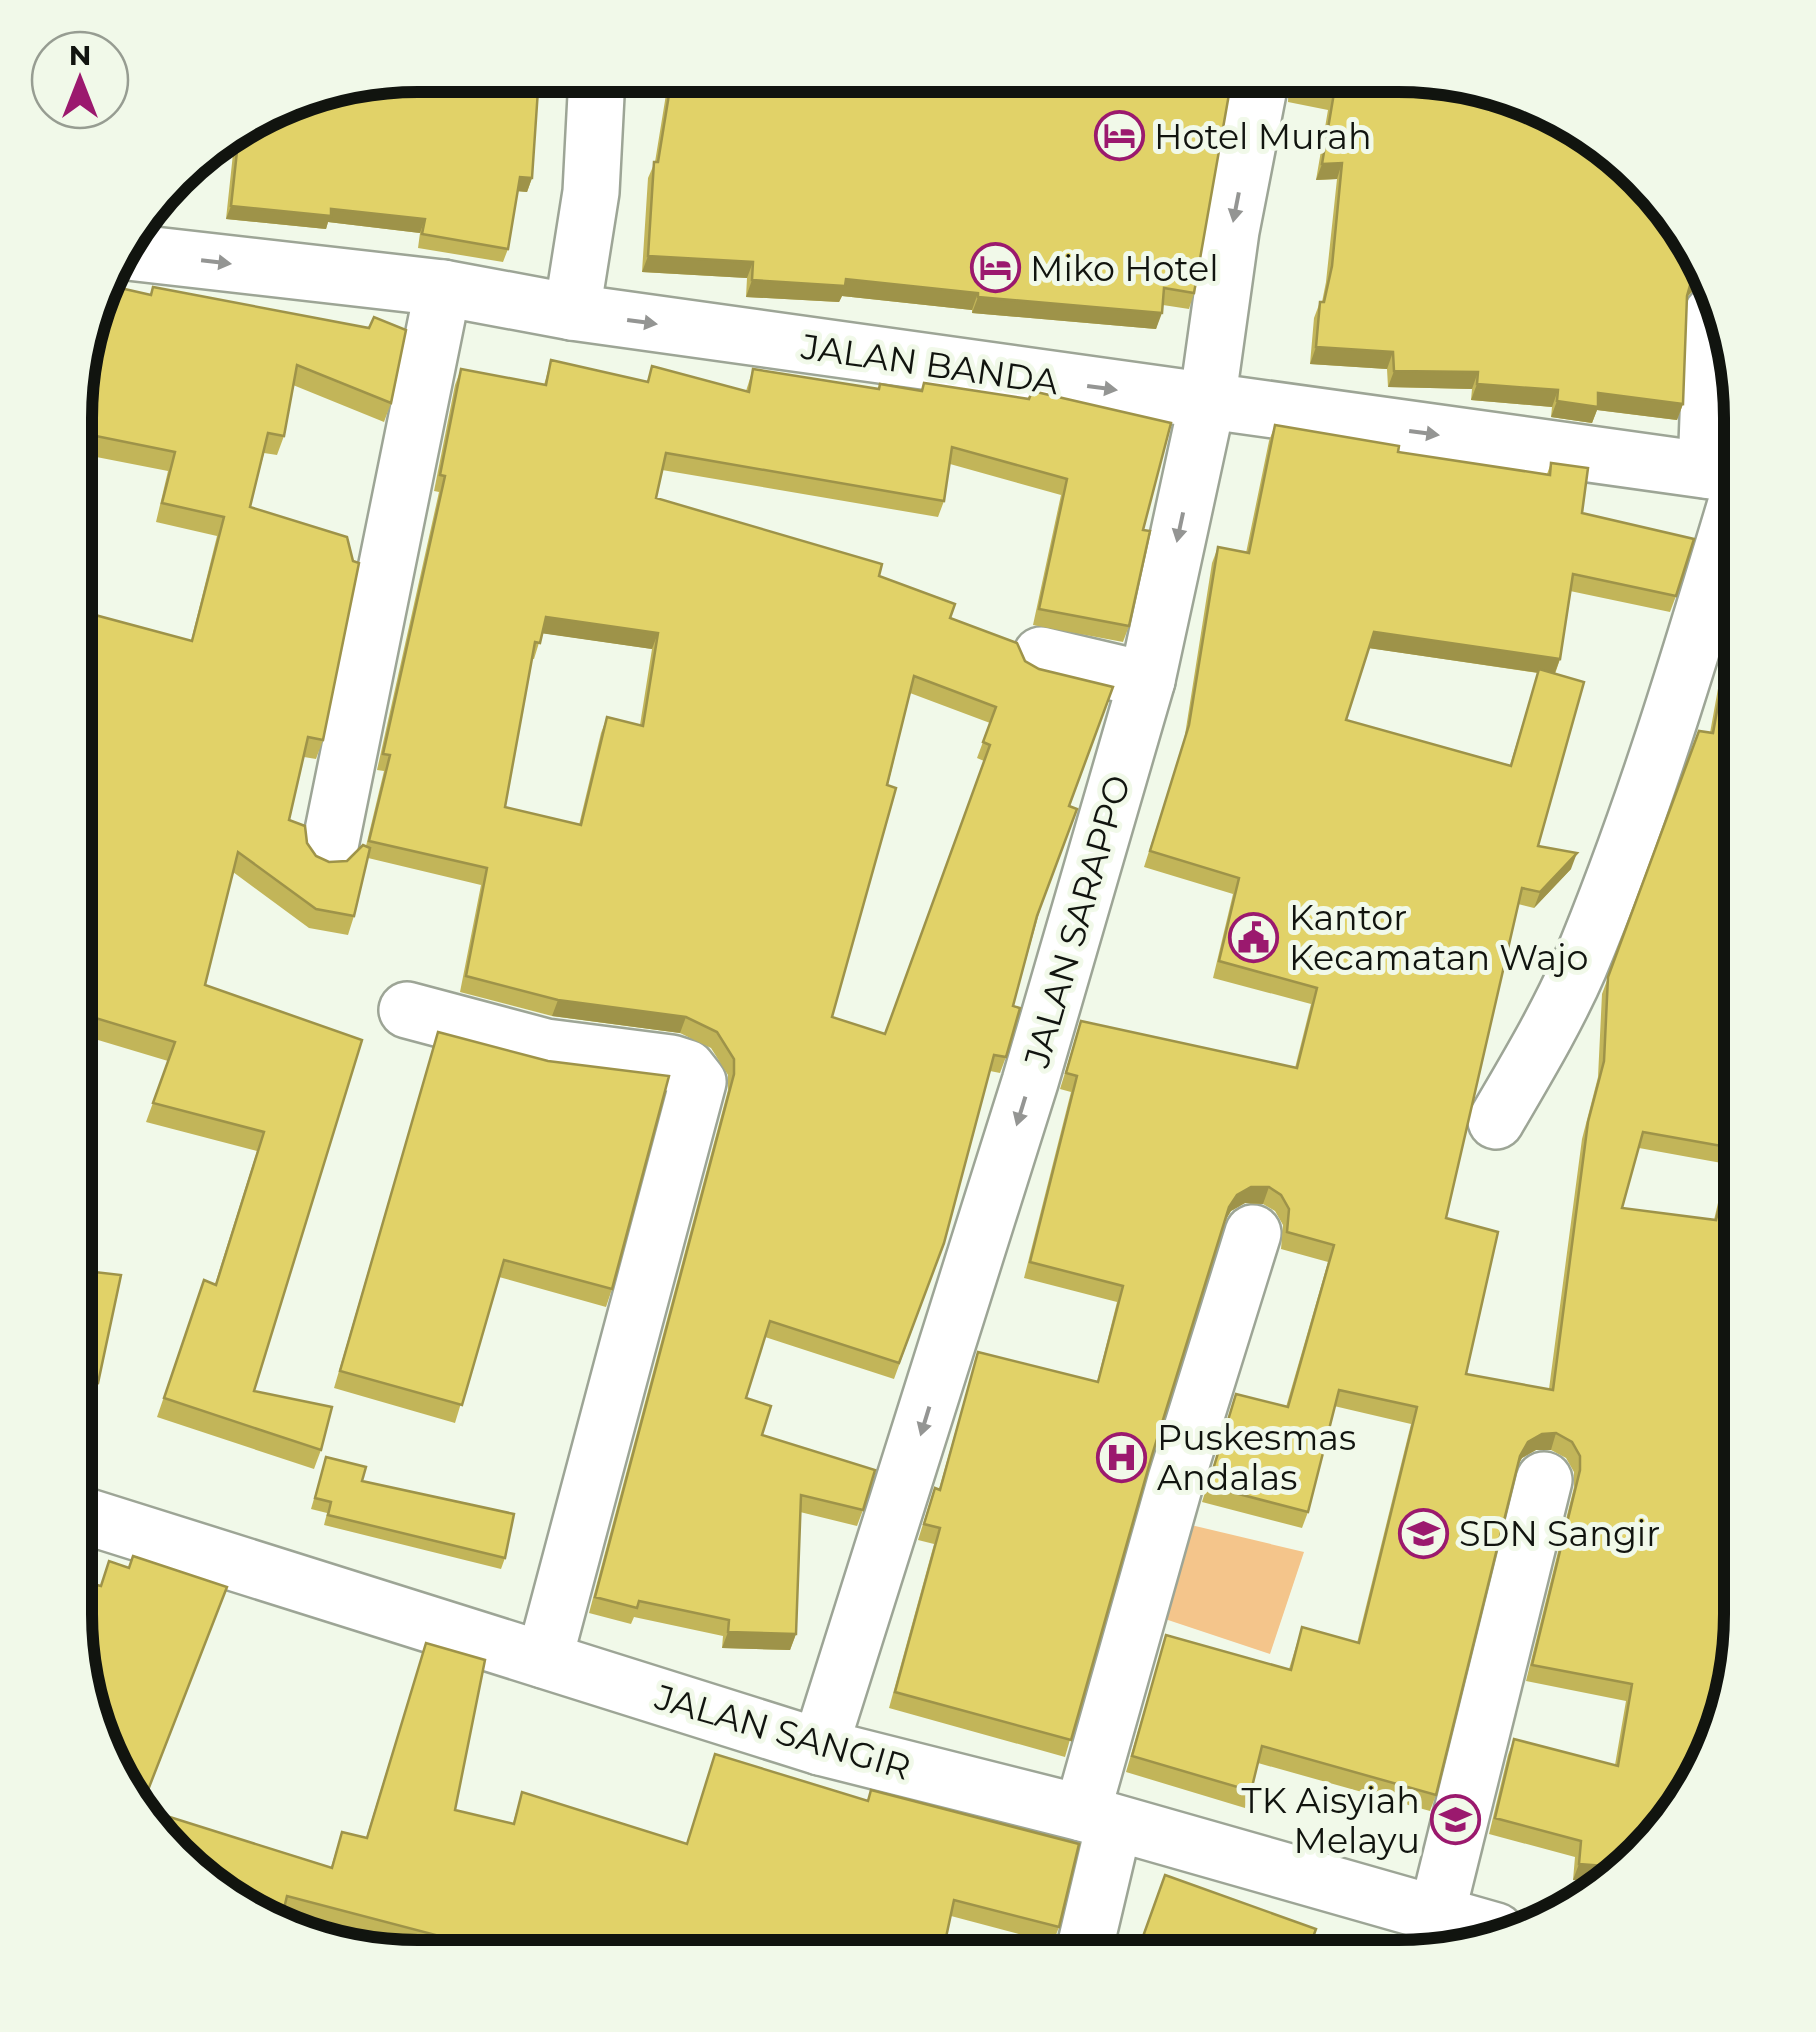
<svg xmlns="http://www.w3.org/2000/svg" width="1816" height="2032" viewBox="0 0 1816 2032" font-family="Montserrat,sans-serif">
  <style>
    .green { fill: #f4c58b }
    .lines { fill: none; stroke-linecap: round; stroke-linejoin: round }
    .minor-casing { stroke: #9da596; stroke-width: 60 }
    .minor { stroke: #fff; stroke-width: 55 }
    .wall { fill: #c2b559; fill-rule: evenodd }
    .shaded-wall { fill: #9e9349 }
    .building { fill: #e1d268; stroke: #9e9349; stroke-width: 2.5; fill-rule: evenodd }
    .oneway { fill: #949593 }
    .labels { text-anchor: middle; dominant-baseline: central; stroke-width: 10; stroke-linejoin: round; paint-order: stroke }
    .poi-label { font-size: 35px; fill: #11140f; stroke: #f1f9e9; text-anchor: start }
    .street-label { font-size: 35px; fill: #11140f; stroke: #f1f9e9 }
    .rim { fill: none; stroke: #11140f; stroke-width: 12 }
  </style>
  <rect width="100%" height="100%" fill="#f1f9e9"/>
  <path class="green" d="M1191,1525L1304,1552L1270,1654L1159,1617Z"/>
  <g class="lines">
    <defs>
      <g id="minor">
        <path d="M119,251L443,288L572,312L1740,475"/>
        <path d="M572,312L591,192L597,76"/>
        <path d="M1706,470L1712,314"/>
        <path d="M1041,655L1147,680"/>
        <path d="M329,851L443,288"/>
        <path d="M407,1010L546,1047L671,1063L687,1068L698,1082L544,1660"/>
        <path d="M1496,1121C1525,1071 1556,1020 1579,967C1644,812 1692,650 1740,490"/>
        <path d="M76,1513L820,1747L1082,1813L1496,1931"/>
        <path d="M820,1747L1030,1082L1147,680L1207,403L1231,231L1261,77"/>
        <path d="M1082,1813L1176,1480L1253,1233"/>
        <path d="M1437,1913L1544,1480"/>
        <path d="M1083,1956L1114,1825"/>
      </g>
    </defs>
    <use href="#minor" class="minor-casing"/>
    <use href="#minor" class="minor"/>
  </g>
  <g class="wall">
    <path d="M669,76L1232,77L1194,293L1189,309L1163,305L1156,329L972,313V310L842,296L839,302L746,297L747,278L642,272L648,178L655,162Z"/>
    <path d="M1289,77L1442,78L1683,228L1703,286L1697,287L1687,297L1683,404L1677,420L1597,410L1592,423L1551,417L1552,407L1471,400L1472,389L1388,387L1387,369L1310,364L1314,318L1320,302H1322L1326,282L1337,179L1316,180L1328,110L1288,102Z"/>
    <path d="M308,93L532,178L527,192L518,191L508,249L503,262L418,248L420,233L328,222L326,229L226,219L235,135Z"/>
    <path d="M153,287L391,403L384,422L293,385L284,436L277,455L264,453L250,507L323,740L316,759L304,757L289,820L316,856L329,862L347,861L366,846L384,771L377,770L439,492L434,491L455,385L461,369L544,385L551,360L647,382L652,366L746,391L753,369L878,389L921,391L924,383L1143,530L1129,626L1123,642L1033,625L1061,495L950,464L944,501L938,517L662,470L656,498L879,576L950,618L1069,807L1013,1006L1006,1057L1000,1073L990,1071L944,1243L894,1379L765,1337L746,1398L762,1435L863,1510L857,1526L800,1512L796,1634L790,1650L722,1648L723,1636L634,1617L631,1624L589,1613L728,1090V1075L711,1048L680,1033L552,1016L460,992L481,885L368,858L354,916L348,935L309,928L233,872L205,985L362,1040L254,1391L321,1450L314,1469L157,1417L204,1280L215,1284L257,1151L146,1122L168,1061L78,1034L80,611L191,641L217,536L156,522L168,471L81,454L82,352L150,295ZM542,633L652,649L640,725L607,717L601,733L579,825L505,807L532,659H534ZM910,693L990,723L977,758L984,761L885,1034L832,1017Z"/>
    <path d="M1739,393L1740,397V428H1739Z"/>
    <path d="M1275,425L1398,452L1547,474L1551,463L1582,513L1676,596L1670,612L1570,591L1560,659L1555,674L1538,846L1571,869L1534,908L1518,904L1446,1218L1466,1374L1549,1389L1582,1139L1598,1077L1602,994L1699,731L1710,733L1726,644L1740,597V1635L1695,1785L1604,1882L1573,1880L1575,1857L1489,1834L1508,1755L1514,1739L1615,1765L1626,1701L1526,1681L1574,1487V1472L1566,1458L1551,1450H1536L1522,1458L1517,1467L1436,1795L1430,1811L1258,1763L1251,1791L1245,1808L1126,1772L1166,1635L1289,1669L1302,1627L1357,1643L1411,1424L1334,1406L1308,1512L1302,1528L1202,1502L1236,1394L1286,1407L1328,1262L1281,1249L1283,1225L1275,1211L1263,1204L1245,1203L1231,1211L1225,1221L1152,1455L1065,1757L889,1708L934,1544L918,1540L929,1505L939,1489L978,1352L1097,1382L1117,1302L1024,1278L1071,1092L1060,1089L1081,1021L1295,1068L1311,1004L1213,978L1233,894L1144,867L1184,741L1212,563L1218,547L1246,553L1269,441ZM1369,648L1538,673L1510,765L1346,720ZM1639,1148L1727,1164L1714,1220L1622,1208Z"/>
    <path d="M438,1032L612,1289L606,1307L499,1277L455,1423L334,1388Z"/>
    <path d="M77,1270L98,1383L92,1399L77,1396Z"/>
    <path d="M326,1457L362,1481L505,1558L501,1569L324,1525L327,1513L311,1509Z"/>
    <path d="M426,1643L455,1810L513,1823L522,1792L686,1844L867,1801L871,1790L1059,1927L1053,1943L951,1916L942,1956H451L284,1912L141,1808L331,1867L342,1832L366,1838Z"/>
  </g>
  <g class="shaded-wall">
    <path d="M1342,163L1337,179L1316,180L1322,164Z"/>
    <path d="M520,177L532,178L527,192L515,191Z"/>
    <path d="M231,206L331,209L425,219L420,233L328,222L326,229L226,219Z"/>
    <path d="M648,256L753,262L747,278L642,272Z"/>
    <path d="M1699,274L1703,286L1697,287L1685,298L1691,282Z"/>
    <path d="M846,279L978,293L972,310L842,296L839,302L746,297L752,280Z"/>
    <path d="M978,297L1162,313L1156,329L972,313Z"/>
    <path d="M1316,347L1393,352L1387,369L1310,364Z"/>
    <path d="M1394,371L1478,372L1472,389L1388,387Z"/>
    <path d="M1477,384L1558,390L1552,407L1471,400Z"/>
    <path d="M1598,393L1683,404L1677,420L1597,410L1592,423L1551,417L1557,401Z"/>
    <path d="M546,617L658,633L652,649L540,633Z"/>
    <path d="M1374,632L1560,659L1554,675L1368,648Z"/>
    <path d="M1577,853L1571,869L1534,908L1540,892Z"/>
    <path d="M558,1000L686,1017L680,1033L552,1016Z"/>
    <path d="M1251,1187H1269L1263,1204L1245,1203L1231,1211L1223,1224L1229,1207L1237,1195Z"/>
    <path d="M1556,1433L1551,1450H1536L1522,1458L1514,1472L1520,1456L1528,1442L1542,1434Z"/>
    <path d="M728,1632L796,1634L790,1650L722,1648Z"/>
    <path d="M1579,1864L1618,1867L1604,1882L1573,1880Z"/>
  </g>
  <g class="building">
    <path d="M419,75H539L532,178L520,177L508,249L422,234L425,219L331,209V216L231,206L239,133L308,93Z"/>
    <path d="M672,76L1232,77L1194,293L1164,288L1162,313L978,297V293L846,279L845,286L752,280L753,262L648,256L654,162H658Z"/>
    <path d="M1294,77L1442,78L1588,133L1683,228L1699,274L1691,282L1687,296L1683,404L1598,393V407L1557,401L1558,390L1477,384L1478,372L1394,371L1393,352L1316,347L1320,302H1324L1332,266L1342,163L1322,164L1334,93L1294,86Z"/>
    <path d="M107,285L151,295L153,287L369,328L374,317L406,330L391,403L297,365L284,436L268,433L250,507L347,537L353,561L359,563L323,740L308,737L289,820L305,826L307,843L316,856L329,862L347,861L363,845L370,848L354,916L316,909L238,852L205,985L362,1040L254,1391L332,1407L321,1450L164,1398L204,1280L216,1285L264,1132L153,1103L175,1042L79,1013L80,611L192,641L224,517L162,503L175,452L81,433L82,352Z"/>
    <path d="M551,360L648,382L652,366L749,392L753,369L879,389L880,384L922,391L924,383L1029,399L1032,391L1171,423L1143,530L1150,531L1129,626L1039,609L1067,479L952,447L944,501L666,453L656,498L882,564L879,576L955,604L950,618L1017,643L1025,661L1039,669L1113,687L1069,806L1077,809L1037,916L1013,1006L1020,1008L1006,1057L994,1055L944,1243L899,1363L770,1321L746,1398L771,1406L762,1435L875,1470L863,1510L801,1495L796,1634L728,1632L729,1620L639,1601L637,1608L595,1597L734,1074V1059L717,1032L686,1017L558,1000L466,976L487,868L369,841L390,755L383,754L445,476L440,475L461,369L546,385ZM546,617L658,633L643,726L607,717L581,825L505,807L535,642L540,643ZM914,676L996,707L983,742L990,745L885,1034L832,1017L896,788L887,785Z"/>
    <path d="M1275,425L1399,446L1398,452L1550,475L1551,463L1588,468L1582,513L1694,539L1676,596L1573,574L1560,659L1374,632L1346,720L1511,766L1539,669L1584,682L1538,846L1577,853L1540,892L1522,888L1446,1218L1498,1232L1466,1374L1553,1390L1588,1122L1604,1061L1608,977L1699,731L1713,733L1732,628L1740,600V1635L1695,1785L1618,1867L1579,1864L1581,1841L1495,1818L1514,1739L1618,1766L1632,1684L1532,1665L1580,1470V1456L1572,1442L1556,1433L1542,1434L1528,1442L1520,1456L1436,1795L1262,1746L1251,1791L1132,1756L1166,1635L1291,1670L1302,1627L1359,1643L1417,1407L1339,1390L1308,1512L1208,1486L1236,1394L1288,1407L1334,1245L1287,1232L1289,1209L1281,1195L1269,1187H1251L1237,1195L1229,1207L1152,1455L1071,1740L895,1692L940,1528L924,1524L935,1488L940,1490L978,1352L1098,1382L1123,1286L1030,1262L1077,1076L1066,1073L1081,1021L1297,1068L1317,988L1219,961L1239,878L1150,851L1189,725L1218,547L1249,553ZM1643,1132L1733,1148L1716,1220L1622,1208Z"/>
    <path d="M438,1032L548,1061L669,1076L612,1289L504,1260L462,1405L340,1371Z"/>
    <path d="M78,1164L90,1169L78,1201Z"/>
    <path d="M77,1270L121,1275L98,1383L77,1379Z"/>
    <path d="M326,1457L366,1467L362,1481L514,1514L505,1558L328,1515L331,1502L315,1498Z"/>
    <path d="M133,1556L227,1587L141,1808L332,1868L342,1832L367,1838L426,1643L485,1660L455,1810L514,1824L522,1792L687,1844L715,1754L868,1801L871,1790L1079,1844L1059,1927L954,1900L942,1956H516L287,1896L281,1921L246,1911L133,1804L76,1635V1580L101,1586L109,1561L129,1568Z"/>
    <path d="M1165,1875L1316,1929L1306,1956H1136Z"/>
    <path d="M1427,1937L1451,1946L1420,1956Z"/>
  </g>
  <defs><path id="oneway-solid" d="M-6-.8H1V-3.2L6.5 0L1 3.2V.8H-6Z" transform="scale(2.5)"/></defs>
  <g class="oneway">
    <use href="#oneway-solid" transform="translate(1236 207) rotate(101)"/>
    <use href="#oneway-solid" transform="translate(216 262) rotate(7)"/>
    <use href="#oneway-solid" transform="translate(642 322) rotate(8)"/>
    <use href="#oneway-solid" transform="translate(1102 388) rotate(8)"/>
    <use href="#oneway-solid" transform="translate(1424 433) rotate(8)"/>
    <use href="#oneway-solid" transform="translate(1180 527) rotate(102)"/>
    <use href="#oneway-solid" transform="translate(1021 1111) rotate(107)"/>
    <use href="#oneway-solid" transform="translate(925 1421) rotate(107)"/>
  </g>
  <defs>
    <symbol id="hotel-ring" viewBox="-11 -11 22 22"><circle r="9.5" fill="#f1f9e9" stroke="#9b196e" stroke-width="1.5"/><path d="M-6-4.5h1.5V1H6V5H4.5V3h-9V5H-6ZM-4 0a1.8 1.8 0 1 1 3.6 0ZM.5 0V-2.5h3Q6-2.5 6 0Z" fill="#9b196e"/></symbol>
    <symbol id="civic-ring" viewBox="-11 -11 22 22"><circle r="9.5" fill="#f1f9e9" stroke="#9b196e" stroke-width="1.5"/><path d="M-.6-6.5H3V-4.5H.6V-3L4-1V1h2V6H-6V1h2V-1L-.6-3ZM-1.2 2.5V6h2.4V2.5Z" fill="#9b196e"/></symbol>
    <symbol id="hospital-ring" viewBox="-11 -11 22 22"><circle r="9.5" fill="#f1f9e9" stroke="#9b196e" stroke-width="1.5"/><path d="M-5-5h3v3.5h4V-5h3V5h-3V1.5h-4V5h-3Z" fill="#9b196e"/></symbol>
    <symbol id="school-ring" viewBox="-11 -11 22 22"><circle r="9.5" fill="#f1f9e9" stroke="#9b196e" stroke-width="1.5"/><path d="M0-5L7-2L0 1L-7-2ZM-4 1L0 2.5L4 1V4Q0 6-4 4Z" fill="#9b196e"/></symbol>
  </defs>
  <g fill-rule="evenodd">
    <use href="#hotel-ring" x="1092" y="108" width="55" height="55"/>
    <use href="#hotel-ring" x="968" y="240" width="55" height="55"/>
    <use href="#civic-ring" x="1226" y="910" width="55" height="55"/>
    <use href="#hospital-ring" x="1094" y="1430" width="55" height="55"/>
    <use href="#school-ring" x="1396" y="1506" width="55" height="55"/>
    <use href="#school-ring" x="1428" y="1792" width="55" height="55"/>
  </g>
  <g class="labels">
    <g class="poi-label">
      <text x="1154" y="136">Hotel Murah</text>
      <text x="1030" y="268">Miko Hotel</text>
      <text x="1289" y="917">Kantor<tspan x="1289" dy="40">Kecamatan Wajo</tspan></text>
      <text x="1157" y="1437">Puskesmas<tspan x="1157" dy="40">Andalas</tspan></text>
      <text x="1459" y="1533">SDN Sangir</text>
      <text x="1420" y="1800" text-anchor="end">TK Aisyiah<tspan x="1420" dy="40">Melayu</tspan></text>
    </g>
    <g class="street-label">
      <text transform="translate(930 364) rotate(8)">JALAN BANDA</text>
      <text transform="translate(1077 921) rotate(-74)">JALAN SARAPPO</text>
      <text transform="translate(783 1732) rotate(16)">JALAN SANGIR</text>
    </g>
  </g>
  <path d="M0 0H1816V2032H0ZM418 92H1398A326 326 0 0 1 1724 418V1614A326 326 0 0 1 1398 1940H418A326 326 0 0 1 92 1614V418A326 326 0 0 1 418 92Z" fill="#f1f9e9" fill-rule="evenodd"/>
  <path class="rim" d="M418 92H1398A326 326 0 0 1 1724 418V1614A326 326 0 0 1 1398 1940H418A326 326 0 0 1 92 1614V418A326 326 0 0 1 418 92Z"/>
  <g transform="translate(80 80)"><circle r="48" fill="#f1f9e9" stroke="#979d92" stroke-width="2.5"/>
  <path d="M0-8L18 38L0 25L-18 38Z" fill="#9b196e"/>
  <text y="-15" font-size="28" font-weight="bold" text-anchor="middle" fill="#11140f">N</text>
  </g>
</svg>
